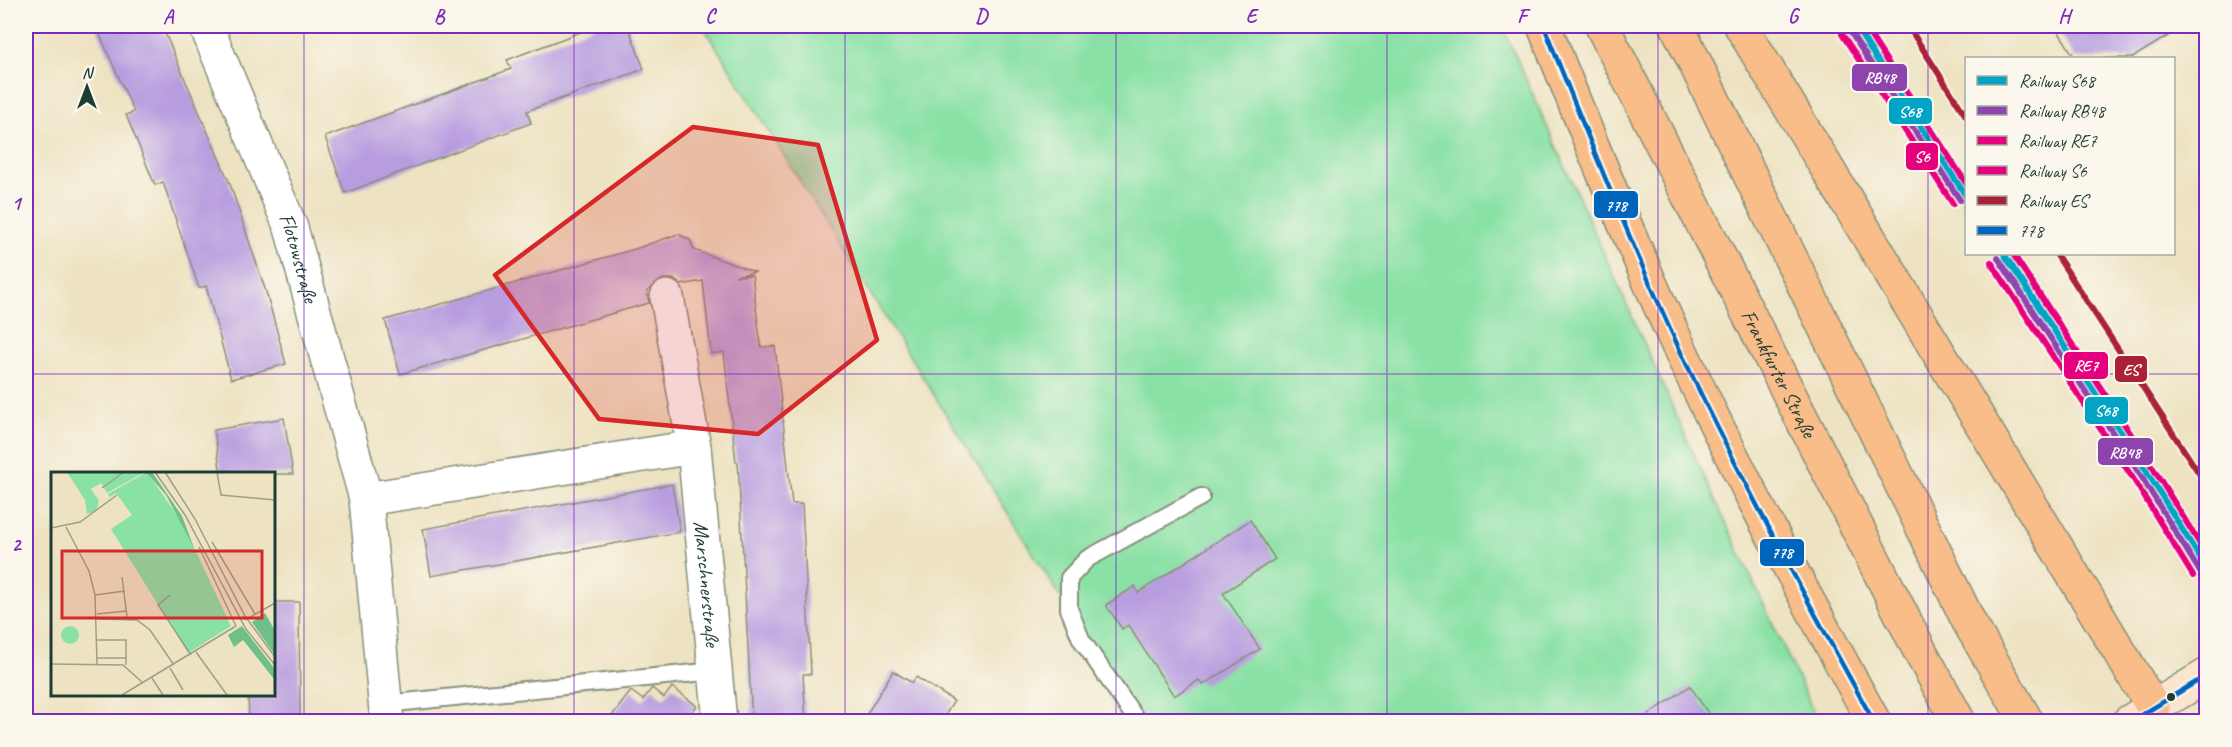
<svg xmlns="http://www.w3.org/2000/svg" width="2232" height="747" viewBox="0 0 2232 747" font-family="Caveat,sans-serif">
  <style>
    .green { fill: #89e1a5; stroke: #548f6c; stroke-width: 1.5 }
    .building { fill: #b79cdf }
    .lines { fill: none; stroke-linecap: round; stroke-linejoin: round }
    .lane-casing { stroke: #86907a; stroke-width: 20 }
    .street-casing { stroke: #86907a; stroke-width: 36 }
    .secondary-casing { stroke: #86907a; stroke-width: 36 }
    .highway-casing { stroke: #86907a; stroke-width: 36 }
    .lane { stroke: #fff; stroke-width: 16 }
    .street { stroke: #fff; stroke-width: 33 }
    .secondary { stroke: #fce5d0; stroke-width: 33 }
    .highway { stroke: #f8bd89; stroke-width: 33 }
    .bus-1-casing { stroke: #fbf7ec; stroke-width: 9 }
    .bus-1 { stroke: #0065bd; stroke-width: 4.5 }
    .rail-1-casing { stroke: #fbf7ec; stroke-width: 10 }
    .rail-2-casing { stroke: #fbf7ec; stroke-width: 10 }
    .rail-3-casing { stroke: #fbf7ec; stroke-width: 10 }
    .rail-4-casing { stroke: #fbf7ec; stroke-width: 10 }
    .rail-5-casing { stroke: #fbf7ec; stroke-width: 10 }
    .rail-1 { stroke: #02a4c6; stroke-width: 6 }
    .rail-2 { stroke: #8e44ad; stroke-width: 6 }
    .rail-3 { stroke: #e5007d; stroke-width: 6 }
    .rail-4 { stroke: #e6007e; stroke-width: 6 }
    .rail-5 { stroke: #aa2135; stroke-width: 6 }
    .marked { fill: #d62828; fill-opacity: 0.2; stroke: #d62828; stroke-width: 4.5; stroke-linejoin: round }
    .grid { fill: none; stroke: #7b2cbf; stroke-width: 1.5; stroke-opacity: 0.55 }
    .bus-dot { fill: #1f3d34; stroke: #fbf7ec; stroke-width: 2 }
    .labels { text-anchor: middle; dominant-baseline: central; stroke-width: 4.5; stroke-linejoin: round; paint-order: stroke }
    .street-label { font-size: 21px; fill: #1f3d34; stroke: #fbf7ec }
    .inset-road { fill: none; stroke: #9ba089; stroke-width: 1.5 }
    .view { fill: #d62828; fill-opacity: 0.15; stroke: #d62828; stroke-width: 3 }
    .inset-edge { fill: none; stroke: #1f3d34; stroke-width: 3 }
    .line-badge { stroke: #fbf7ec; stroke-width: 2 }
    .badge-label { font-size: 16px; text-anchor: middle; font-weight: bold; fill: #fff }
    .neatline { fill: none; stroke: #7b2cbf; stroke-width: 2 }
    .grid-label { font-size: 20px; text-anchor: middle; font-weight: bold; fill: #7b2cbf }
  </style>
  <rect width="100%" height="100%" fill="#fbf7ec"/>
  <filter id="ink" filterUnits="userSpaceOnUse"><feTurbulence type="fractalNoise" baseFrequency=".0167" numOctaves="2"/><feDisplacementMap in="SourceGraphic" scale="12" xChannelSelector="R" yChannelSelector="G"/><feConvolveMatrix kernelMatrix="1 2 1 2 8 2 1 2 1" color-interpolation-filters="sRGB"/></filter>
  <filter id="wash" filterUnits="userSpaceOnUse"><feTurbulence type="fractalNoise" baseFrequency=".008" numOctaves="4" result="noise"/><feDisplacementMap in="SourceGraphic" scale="24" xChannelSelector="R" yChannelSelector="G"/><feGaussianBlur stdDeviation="1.35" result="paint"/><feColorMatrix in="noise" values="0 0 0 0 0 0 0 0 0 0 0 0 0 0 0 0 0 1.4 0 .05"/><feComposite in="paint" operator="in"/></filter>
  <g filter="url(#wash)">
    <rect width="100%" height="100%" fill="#ede2c1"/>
    <path class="green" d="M703,26H1502L1690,446L1818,721H1138Z"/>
    <g id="blocks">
      <g class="building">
        <path d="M96,26H162L230,184L267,295L286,364L231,379L206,286L199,288L163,182L155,185L126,115L134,112Z"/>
        <path d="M596,26H628L644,69L527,111L531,123L345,193L325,137L511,69L507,60Z"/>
        <path d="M2055,26H2184L2132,58H2075Z"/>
        <path d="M678,234L690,240L694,250L755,272L735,276L752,275L761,347L775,346L792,504H802L811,674H803L806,722H752L738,462H736L724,352L711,354L703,281L681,285L673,279H663L647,291L649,303L400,374L385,320L635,249Z"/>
        <path d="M284,418L293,474H221L214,430Z"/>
        <path d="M672,484L680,532L431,576L423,529Z"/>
        <path d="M1250,520L1275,559L1223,593L1260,649L1203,685L1199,680L1174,696L1128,625L1122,629L1106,605L1135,586L1138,593Z"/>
        <path d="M273,602H299L300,722H249L248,694H273Z"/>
        <path d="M893,671L912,683L916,677L954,701L941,722H862Z"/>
        <path d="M1690,686L1714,722H1638Z"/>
        <path d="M672,687L697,706L688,717L694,722H607L631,691L643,700L652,688L664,698Z"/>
      </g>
    </g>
  </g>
  <g filter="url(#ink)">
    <use href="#blocks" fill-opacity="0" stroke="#86907a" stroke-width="1.5"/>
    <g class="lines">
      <defs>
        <g id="lane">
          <path d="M385,704L715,671"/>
          <path d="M1138,722L1081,639L1069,609V578L1087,559L1201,497"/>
        </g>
        <g id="street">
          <path id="s1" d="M206,26L291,228L366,499L387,722"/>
          <path id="s2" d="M667,297L694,447L720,722"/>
          <path d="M366,499L694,447"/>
        </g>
        <path id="secondary" d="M2129,722L2206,676"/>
        <g id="highway">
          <path d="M1544,26C1586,132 1629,239 1677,343C1737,472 1805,597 1874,722"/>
          <path id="s3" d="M1602,26L1920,651L1959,722"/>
          <path d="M1677,26L1969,622L2027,722"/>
          <path d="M1741,26L2153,707"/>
        </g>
      </defs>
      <use href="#lane" class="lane-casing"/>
      <use href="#street" class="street-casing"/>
      <use href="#secondary" class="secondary-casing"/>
      <use href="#highway" class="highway-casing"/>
      <use href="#lane" class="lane"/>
      <use href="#street" class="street"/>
      <use href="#secondary" class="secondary"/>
      <use href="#highway" class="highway"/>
      <defs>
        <g id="bus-1">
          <path d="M1544,26C1586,133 1629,239 1677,344C1737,472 1805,597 1874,722"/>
          <path d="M2130,722L2206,676"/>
        </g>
      </defs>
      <use href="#bus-1" class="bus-1-casing"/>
      <use href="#bus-1" class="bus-1"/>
      <defs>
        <g id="rail-1">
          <path d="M1855,26L1966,196"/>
          <path d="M2004,254L2147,472L2206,568"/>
        </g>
        <g id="rail-2">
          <path d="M1849,30L1960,200"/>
          <path d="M1998,258L2141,476L2200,572"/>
        </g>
        <g id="rail-3">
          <path d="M1864,26L1966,183"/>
          <path d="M2013,254L2153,468L2206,554"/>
        </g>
        <g id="rail-4">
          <path d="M1842,34L1953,204"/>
          <path d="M1991,262L2134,480L2193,576"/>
        </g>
        <g id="rail-5">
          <path d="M1908,26L1966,116"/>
          <path d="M2056,254L2206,484"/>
        </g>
      </defs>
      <use href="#rail-1" class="rail-1-casing"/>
      <use href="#rail-2" class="rail-2-casing"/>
      <use href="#rail-3" class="rail-3-casing"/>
      <use href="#rail-4" class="rail-4-casing"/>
      <use href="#rail-5" class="rail-5-casing"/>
      <use href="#rail-1" class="rail-1"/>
      <use href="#rail-2" class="rail-2"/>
      <use href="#rail-3" class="rail-3"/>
      <use href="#rail-4" class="rail-4"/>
      <use href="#rail-5" class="rail-5"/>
    </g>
  </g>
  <path class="marked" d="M693,127L818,145L877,340L758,434L599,419L495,275Z"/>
  <path class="grid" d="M304,26V722M574,26V722M845,26V722M1116,26V722M1387,26V722M1658,26V722M1928,26V722M26,374H2206"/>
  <circle class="bus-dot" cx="2171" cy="697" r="5"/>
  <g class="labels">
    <g class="street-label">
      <text stroke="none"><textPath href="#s1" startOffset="250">Flotowstraße</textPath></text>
      <text stroke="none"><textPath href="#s3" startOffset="390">Frankfurter Straße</textPath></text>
      <text stroke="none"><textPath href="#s2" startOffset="290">Marschnerstraße</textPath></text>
    </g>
  </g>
  <g transform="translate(51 472)">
    <rect width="224" height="224" fill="#ede2c1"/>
    <path d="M16,0L32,1L94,0L56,21L50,11L40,17L48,29L45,39L36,42L34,28ZM96,0L132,52L180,154L137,181L60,57L81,43L65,21L59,25L57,22ZM10 163a9 9 0 1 1 18 0a9 9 0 1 1-18 0Z" fill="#89e1a5"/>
    <path d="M95,0H101L131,44L143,76L115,23ZM214,141L223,157V182L201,150ZM191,154L223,196V207L192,168L183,175L177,163Z" fill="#6ebf8a"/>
    <path class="inset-road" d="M104,0L134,43L195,157L224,193M114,0L144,47L194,144L224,185M166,0L170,23L224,28M51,16L73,0M15,55L38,99L44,123L46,192M0,56L29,50L66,23M161,70L204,142M148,75L185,154M71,105L76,145M44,123L74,119M119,123L107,133L140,183M46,142L76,139M46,147L86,148L99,158L123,193M194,148L224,131M46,168H75V193M145,180L176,223M46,186H75M0,192L72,193L92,211M119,196L132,218M101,206L112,223M71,223L185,154"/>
    <path class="view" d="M11,79H211V146H11Z"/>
    <rect width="224" height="224" class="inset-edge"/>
  </g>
  <g class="line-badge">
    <rect x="1851" y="63" width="57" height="29" rx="6" fill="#8e44ad"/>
    <rect x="1888" y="97" width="45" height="28" rx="6" fill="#02a4c6"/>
    <rect x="1905" y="142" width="34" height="29" rx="6" fill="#e6007e"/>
    <rect x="1593" y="190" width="46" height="29" rx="6" fill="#0065bd"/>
    <rect x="2063" y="351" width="46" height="29" rx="6" fill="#e5007d"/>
    <rect x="2114" y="355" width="34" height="28" rx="6" fill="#aa2135"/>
    <rect x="2084" y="396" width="45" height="29" rx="6" fill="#02a4c6"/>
    <rect x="2097" y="437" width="57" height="29" rx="6" fill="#8e44ad"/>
    <rect x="1759" y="538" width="46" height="29" rx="6" fill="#0065bd"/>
  </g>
  <g class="badge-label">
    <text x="1880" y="83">RB48</text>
    <text x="1910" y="117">S68</text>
    <text x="1922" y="162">S6</text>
    <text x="1616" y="211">778</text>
    <text x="2086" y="371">RE7</text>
    <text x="2131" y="375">ES</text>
    <text x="2106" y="416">S68</text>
    <text x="2125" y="458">RB48</text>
    <text x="1782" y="558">778</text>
  </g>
  <rect width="2232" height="747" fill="none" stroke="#fbf7ec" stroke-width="66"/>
  <rect x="1965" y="57" width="210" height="198" fill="#fbf7ec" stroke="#a3ada2" stroke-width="1.5"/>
  <rect x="1977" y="76" width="30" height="9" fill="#02a4c6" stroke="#a3ada2" stroke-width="1.5"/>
  <text x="2019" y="87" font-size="18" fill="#1f3d34">Railway S68</text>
  <rect x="1977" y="106" width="30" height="9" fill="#8e44ad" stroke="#a3ada2" stroke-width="1.5"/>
  <text x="2019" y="117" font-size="18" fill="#1f3d34">Railway RB48</text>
  <rect x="1977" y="136" width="30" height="9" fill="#e5007d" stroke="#a3ada2" stroke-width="1.5"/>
  <text x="2019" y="147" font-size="18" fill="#1f3d34">Railway RE7</text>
  <rect x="1977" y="166" width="30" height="9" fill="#e6007e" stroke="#a3ada2" stroke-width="1.5"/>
  <text x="2019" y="177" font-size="18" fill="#1f3d34">Railway S6</text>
  <rect x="1977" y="196" width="30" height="9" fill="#aa2135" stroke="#a3ada2" stroke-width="1.5"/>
  <text x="2019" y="207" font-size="18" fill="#1f3d34">Railway ES</text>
  <rect x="1977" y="226" width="30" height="9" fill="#0065bd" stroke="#a3ada2" stroke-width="1.5"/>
  <text x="2019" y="237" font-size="18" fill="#1f3d34">778</text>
  <g transform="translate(87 87)" stroke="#fbf7ec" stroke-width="4.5" paint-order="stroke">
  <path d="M0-4.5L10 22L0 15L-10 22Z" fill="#1f3d34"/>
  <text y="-9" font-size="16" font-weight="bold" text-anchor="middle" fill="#1f3d34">N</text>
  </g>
  <rect x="33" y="33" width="2166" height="681" class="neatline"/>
  <g class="grid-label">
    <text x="168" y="23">A</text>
    <text x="439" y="23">B</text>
    <text x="710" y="23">C</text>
    <text x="981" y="23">D</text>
    <text x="1251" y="23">E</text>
    <text x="1522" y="23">F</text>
    <text x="1793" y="23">G</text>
    <text x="2064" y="23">H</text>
    <text x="16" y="210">1</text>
    <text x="16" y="551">2</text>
  </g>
</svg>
